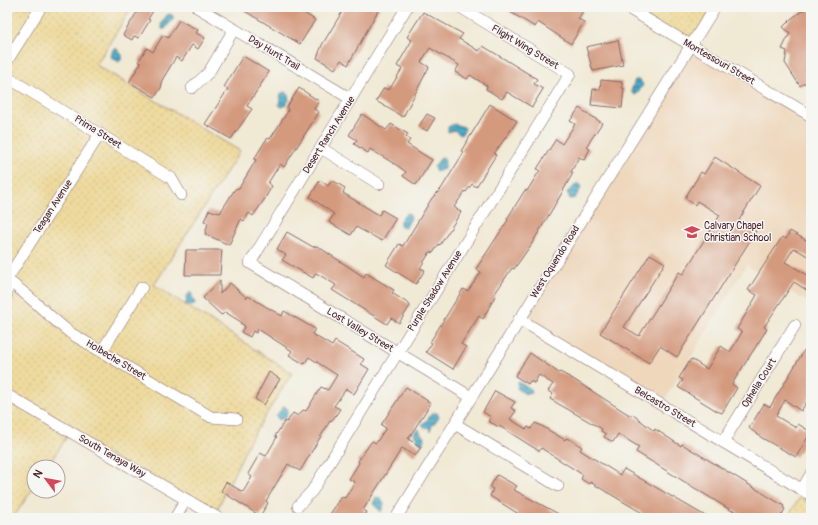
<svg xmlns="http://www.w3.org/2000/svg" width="818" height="525" viewBox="0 0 818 525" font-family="Pangolin,sans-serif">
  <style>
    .built { fill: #eed7bb }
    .sand { fill: url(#sand-dots); stroke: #9c7c64 }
    .water { fill: url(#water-rules); stroke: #49667a }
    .building { fill: #d49a7e }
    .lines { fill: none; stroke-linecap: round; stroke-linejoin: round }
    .minor-casing { stroke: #846666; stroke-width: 12 }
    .minor { stroke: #fff; stroke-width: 11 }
    .labels { text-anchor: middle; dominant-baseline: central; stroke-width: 3; stroke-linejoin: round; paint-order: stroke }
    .street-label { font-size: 10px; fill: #4a1f2b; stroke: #f6f6f2 }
    .poi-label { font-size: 10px; fill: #4a1f2b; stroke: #f6f6f2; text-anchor: start }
  </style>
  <defs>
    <pattern id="sand-dots" width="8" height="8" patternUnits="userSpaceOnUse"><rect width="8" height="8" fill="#eeda9e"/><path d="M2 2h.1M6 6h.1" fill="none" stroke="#cebb88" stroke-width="1.8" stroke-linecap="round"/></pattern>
    <pattern id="water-rules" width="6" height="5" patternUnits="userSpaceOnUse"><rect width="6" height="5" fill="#48acc8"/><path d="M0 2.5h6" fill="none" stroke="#3e8ba3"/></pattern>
  </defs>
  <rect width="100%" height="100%" fill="#f6f6f2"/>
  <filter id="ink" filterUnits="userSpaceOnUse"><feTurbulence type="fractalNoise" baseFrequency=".025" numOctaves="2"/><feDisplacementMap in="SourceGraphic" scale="8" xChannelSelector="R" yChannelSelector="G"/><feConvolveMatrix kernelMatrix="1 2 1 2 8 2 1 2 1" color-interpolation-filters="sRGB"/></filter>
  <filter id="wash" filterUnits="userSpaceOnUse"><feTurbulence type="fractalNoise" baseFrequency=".012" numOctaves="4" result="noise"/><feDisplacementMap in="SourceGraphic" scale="16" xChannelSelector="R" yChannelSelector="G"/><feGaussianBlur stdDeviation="0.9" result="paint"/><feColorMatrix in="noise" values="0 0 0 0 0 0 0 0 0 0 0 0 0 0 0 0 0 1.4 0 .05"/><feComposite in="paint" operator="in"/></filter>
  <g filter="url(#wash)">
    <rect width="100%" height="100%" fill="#f0e9d4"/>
    <path class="built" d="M690,45L811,124V304L746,265L662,405L519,319Z"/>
    <g class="sand">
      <path d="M7,7H132L96,65L240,151L154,285L292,373L249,442L214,516L70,432L47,467H34V487L13,518H7Z"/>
      <path d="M628,7H713L690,45Z"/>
      <path d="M800,497L811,504V518H787Z"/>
    </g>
    <g class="water">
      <path d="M170,14L173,16V19L165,29H162L161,24L167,15Z"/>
      <path d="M116,48L122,55V59L119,62L111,57L113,49Z"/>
      <path d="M635,80H640L643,85L637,94L634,95L631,91Z"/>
      <path d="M284,92L288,94L289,100L285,106L282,107L279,105L281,94Z"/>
      <path d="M454,124L464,127L465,129L461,135L454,130L448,132V127Z"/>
      <path d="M443,158L445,161L444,169L436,172L434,167L440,159Z"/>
      <path d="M576,184H580L581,188L575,198L570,199L567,192L573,188Z"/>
      <path d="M407,213L410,214L411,218L406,227L403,228L400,226V220Z"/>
      <path d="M190,292L192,294V298L195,303L193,306L185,304L187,301L186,298Z"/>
      <path d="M518,382L531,389L532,393L526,394L517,389Z"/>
      <path d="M284,406L288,409L286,417L279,420L276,416Z"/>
      <path d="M432,413H437L439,417L432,426L430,431L429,427L424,428L422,424L428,419Z"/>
      <path d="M419,429L421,435L425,437L422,445L414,435L415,431Z"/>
      <path d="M376,497L380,498L384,504L381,512L373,504Z"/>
    </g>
    <g id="blocks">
      <g class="building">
        <path d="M140,7H146L153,11L148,19L150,20L139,38L134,36L132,40L123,35Z"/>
        <path d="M238,7H295L315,20L300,44Z"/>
        <path d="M345,7H380L348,65L341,60L335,69L317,58L322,45Z"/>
        <path d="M502,7H576L583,11L578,19L584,22L571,44L538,22L535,27Z"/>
        <path d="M808,7H811V79L800,86L785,63L787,51L782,49L790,33L783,27L792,18Z"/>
        <path d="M423,12L463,34L459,39L479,51L483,46L537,79L534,84L543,89L532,107L507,92L502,99L486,89L487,86L470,75L467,79L455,72L459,65L430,48L421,62L429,67L403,117L376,101L384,88L389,90L402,69L397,66L412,40L407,37Z"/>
        <path d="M179,20L198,30L196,33L205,38L198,49L192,45L182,61L176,57L161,82L162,83L161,88L155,97L129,82L141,63L138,62L147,48L153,52L163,35L168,38Z"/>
        <path d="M618,40L623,65L593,71L586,47Z"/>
        <path d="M243,56L269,72L247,106L252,109L231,139L205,124L228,89L224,87Z"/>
        <path d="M601,80L622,82V88H624L622,108L591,105L593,89L600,90Z"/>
        <path d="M299,88L319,101L314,109L319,112L284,167L280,164L268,183L272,186L264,200L253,216L249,213L244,221L241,219L229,245L205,234L208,223L204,221L209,210L220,213L235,189L239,188L256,160L254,159L266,140L268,138L270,139L288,111L287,107Z"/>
        <path d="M490,104L517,121L494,154L496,155L476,187L472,184L466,192L465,191L454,207L461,212L440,245L439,244L433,253L430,252L420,268L425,270L416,284L386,265L399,244L403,246L432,198L441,189L464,152L461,151Z"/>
        <path d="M579,108L602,123L586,147L590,149L584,160L579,157L571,172L573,173L559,198L531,245L514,269L512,268L494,295L495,296L483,319L479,316L461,344L466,347L453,369L426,352L432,343L430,342L463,289L468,291L481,272L476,269L508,220L507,219L525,190L527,191L540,170L537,169L556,139L562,144L575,124L570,121Z"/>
        <path d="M362,114L386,130L391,124L408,134L406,137L410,140L407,144L432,160L416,185L403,176L406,172L398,166L370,149L368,153L354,144L357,140L349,135Z"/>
        <path d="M427,114L435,118L427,131L419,126Z"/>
        <path d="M715,157L760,186L739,220L756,231L677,357L660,346L649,363L600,333L650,254L665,263L624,327L639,336L679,272L683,274L720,215L697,201L695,205L685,198L701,172L704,174Z"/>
        <path d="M320,180L328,186L332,180L345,188L343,193L379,215L382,210L396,218L382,241L356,227L351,235L329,222L334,214L310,197Z"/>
        <path d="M790,231L811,243V258L794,248L785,262L811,277V293L794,282L764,327L767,329L732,384L737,388L722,413L717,411L678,387L683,380L679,378L691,359L707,369L721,346L730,352L742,332L737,329L757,295L748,290L782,237L786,239Z"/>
        <path d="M287,232L313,247L317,246L364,277L366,273L394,290L392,293L409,304L410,306L399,323L391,318L387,324L332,290L336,285L316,273L313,278L282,260L286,255L277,249Z"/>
        <path d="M186,250H222L220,275H185Z"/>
        <path d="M220,280V294L230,283L247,298L248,296L282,316L284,311L315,329L312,334L332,346L335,341L348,349L364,359L361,364L369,369L354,394L346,389L334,406L340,409L331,422L330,421L300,471L288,464L266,501L268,503L260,516L221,491L226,482L243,492L252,477L248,474L249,472L260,453L266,456L277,437L275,436L285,421L287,422L293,413L298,416L303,410L306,411L321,387L328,390L337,375L309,357L304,364L289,355L292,351L258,329L256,333L253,331L250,337L241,332L245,326L240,323L241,322L225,312L222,315L220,314L203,298Z"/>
        <path d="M805,349L811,352V395L801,411L785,400L776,416L796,428L798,424L811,432L796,457L762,438L749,428L764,404L770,407Z"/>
        <path d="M530,353L559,373L560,372L573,379L631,416L632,414L654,431L655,429L681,446L682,444L784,506L783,508L785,509L780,518H746L733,510L732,511L636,452L639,447L618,434L613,442L604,437L606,434L601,431L602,429L550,399L553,394L548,391L553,384L539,375L534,383L530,381L528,384L515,376Z"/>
        <path d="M269,372L280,379L264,405L255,399Z"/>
        <path d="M406,387L431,403L408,439L421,447L415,456L402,448L363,510L367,512L364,518H327L342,497L345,498L355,482L349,479L359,463L358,461L372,441L376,443L386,428L381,425Z"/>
        <path d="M495,391L515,402L511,408L516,411L510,419L526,429L528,427L531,429L535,423L540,425L565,440L566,438L571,440L582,447L580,450L620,475L624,469L709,518L649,517L590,482L589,484L581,479L583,475L541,448L539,451L501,427L497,426L488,421L491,417L483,412Z"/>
        <path d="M497,475L517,486L514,490L566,518H515L517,513L490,496L493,489L490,487Z"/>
      </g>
    </g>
  </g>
  <g filter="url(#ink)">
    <use href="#blocks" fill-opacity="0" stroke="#846666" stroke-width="1"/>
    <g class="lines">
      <defs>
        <g id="minor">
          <path d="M197,7L351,99"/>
          <path d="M407,7L250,263L471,397"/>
          <path d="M626,7L811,116"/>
          <path d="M7,61L41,7"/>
          <path d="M7,77L171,178L181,195"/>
          <path d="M192,88L209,72L234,29"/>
          <path d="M321,148L379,184"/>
          <path d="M7,279L100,134"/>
          <path d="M7,280C31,296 49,317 72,334L211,417L236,419"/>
          <path d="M7,286V295"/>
          <path d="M519,319L811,495"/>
          <path d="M102,351L142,287"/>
          <path d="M7,395L218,518"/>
          <path d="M455,424L558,486"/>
          <path d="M723,442L795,325"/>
          <path d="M802,489L811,474"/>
          <path d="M298,506L312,491L570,74L460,7"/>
          <path d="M175,518L186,500"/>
          <path d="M396,518L715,7"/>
        </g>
      </defs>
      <use href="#minor" class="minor-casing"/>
      <use href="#minor" class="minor"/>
    </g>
  </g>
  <defs>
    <symbol id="school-bare" viewBox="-9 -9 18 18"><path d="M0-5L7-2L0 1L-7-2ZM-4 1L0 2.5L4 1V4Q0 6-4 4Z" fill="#d1495b" stroke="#f6f6f2" stroke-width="2.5" paint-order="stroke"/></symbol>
  </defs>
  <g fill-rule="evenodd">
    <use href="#school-bare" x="681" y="221" width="22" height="22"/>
  </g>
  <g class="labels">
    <g class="street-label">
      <text transform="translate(525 47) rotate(31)">Flight Wing Street</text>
      <text transform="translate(274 53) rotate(31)">Day Hunt Trail</text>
      <text transform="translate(719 62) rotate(30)">Montessouri Street</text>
      <text transform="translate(98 132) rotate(32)">Prima Street</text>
      <text transform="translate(329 135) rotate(-58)">Desert Ranch Avenue</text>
      <text transform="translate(53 207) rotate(-57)">Teagan Avenue</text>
      <text transform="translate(555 262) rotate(-58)">West Oquendo Road</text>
      <text transform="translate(435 291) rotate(-58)">Purple Shadow Avenue</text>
      <text transform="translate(360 330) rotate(31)">Lost Valley Street</text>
      <text transform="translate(116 360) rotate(31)">Holbeche Street</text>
      <text transform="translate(759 383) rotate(-58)">Ophelia Court</text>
      <text transform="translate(665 407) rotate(31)">Belcastro Street</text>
      <text transform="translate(112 456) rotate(30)">South Tenaya Way</text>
    </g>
    <g class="poi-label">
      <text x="704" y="226">Calvary Chapel<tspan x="704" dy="12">Christian School</tspan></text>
    </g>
  </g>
  <rect width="818" height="525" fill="none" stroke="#f6f6f2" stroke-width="24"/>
  <g transform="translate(46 479) rotate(302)"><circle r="19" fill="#f6f6f2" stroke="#b1a0a2"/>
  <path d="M0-3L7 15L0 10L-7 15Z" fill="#d1495b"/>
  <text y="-6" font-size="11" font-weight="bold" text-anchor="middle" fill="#4a1f2b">N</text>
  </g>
</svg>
